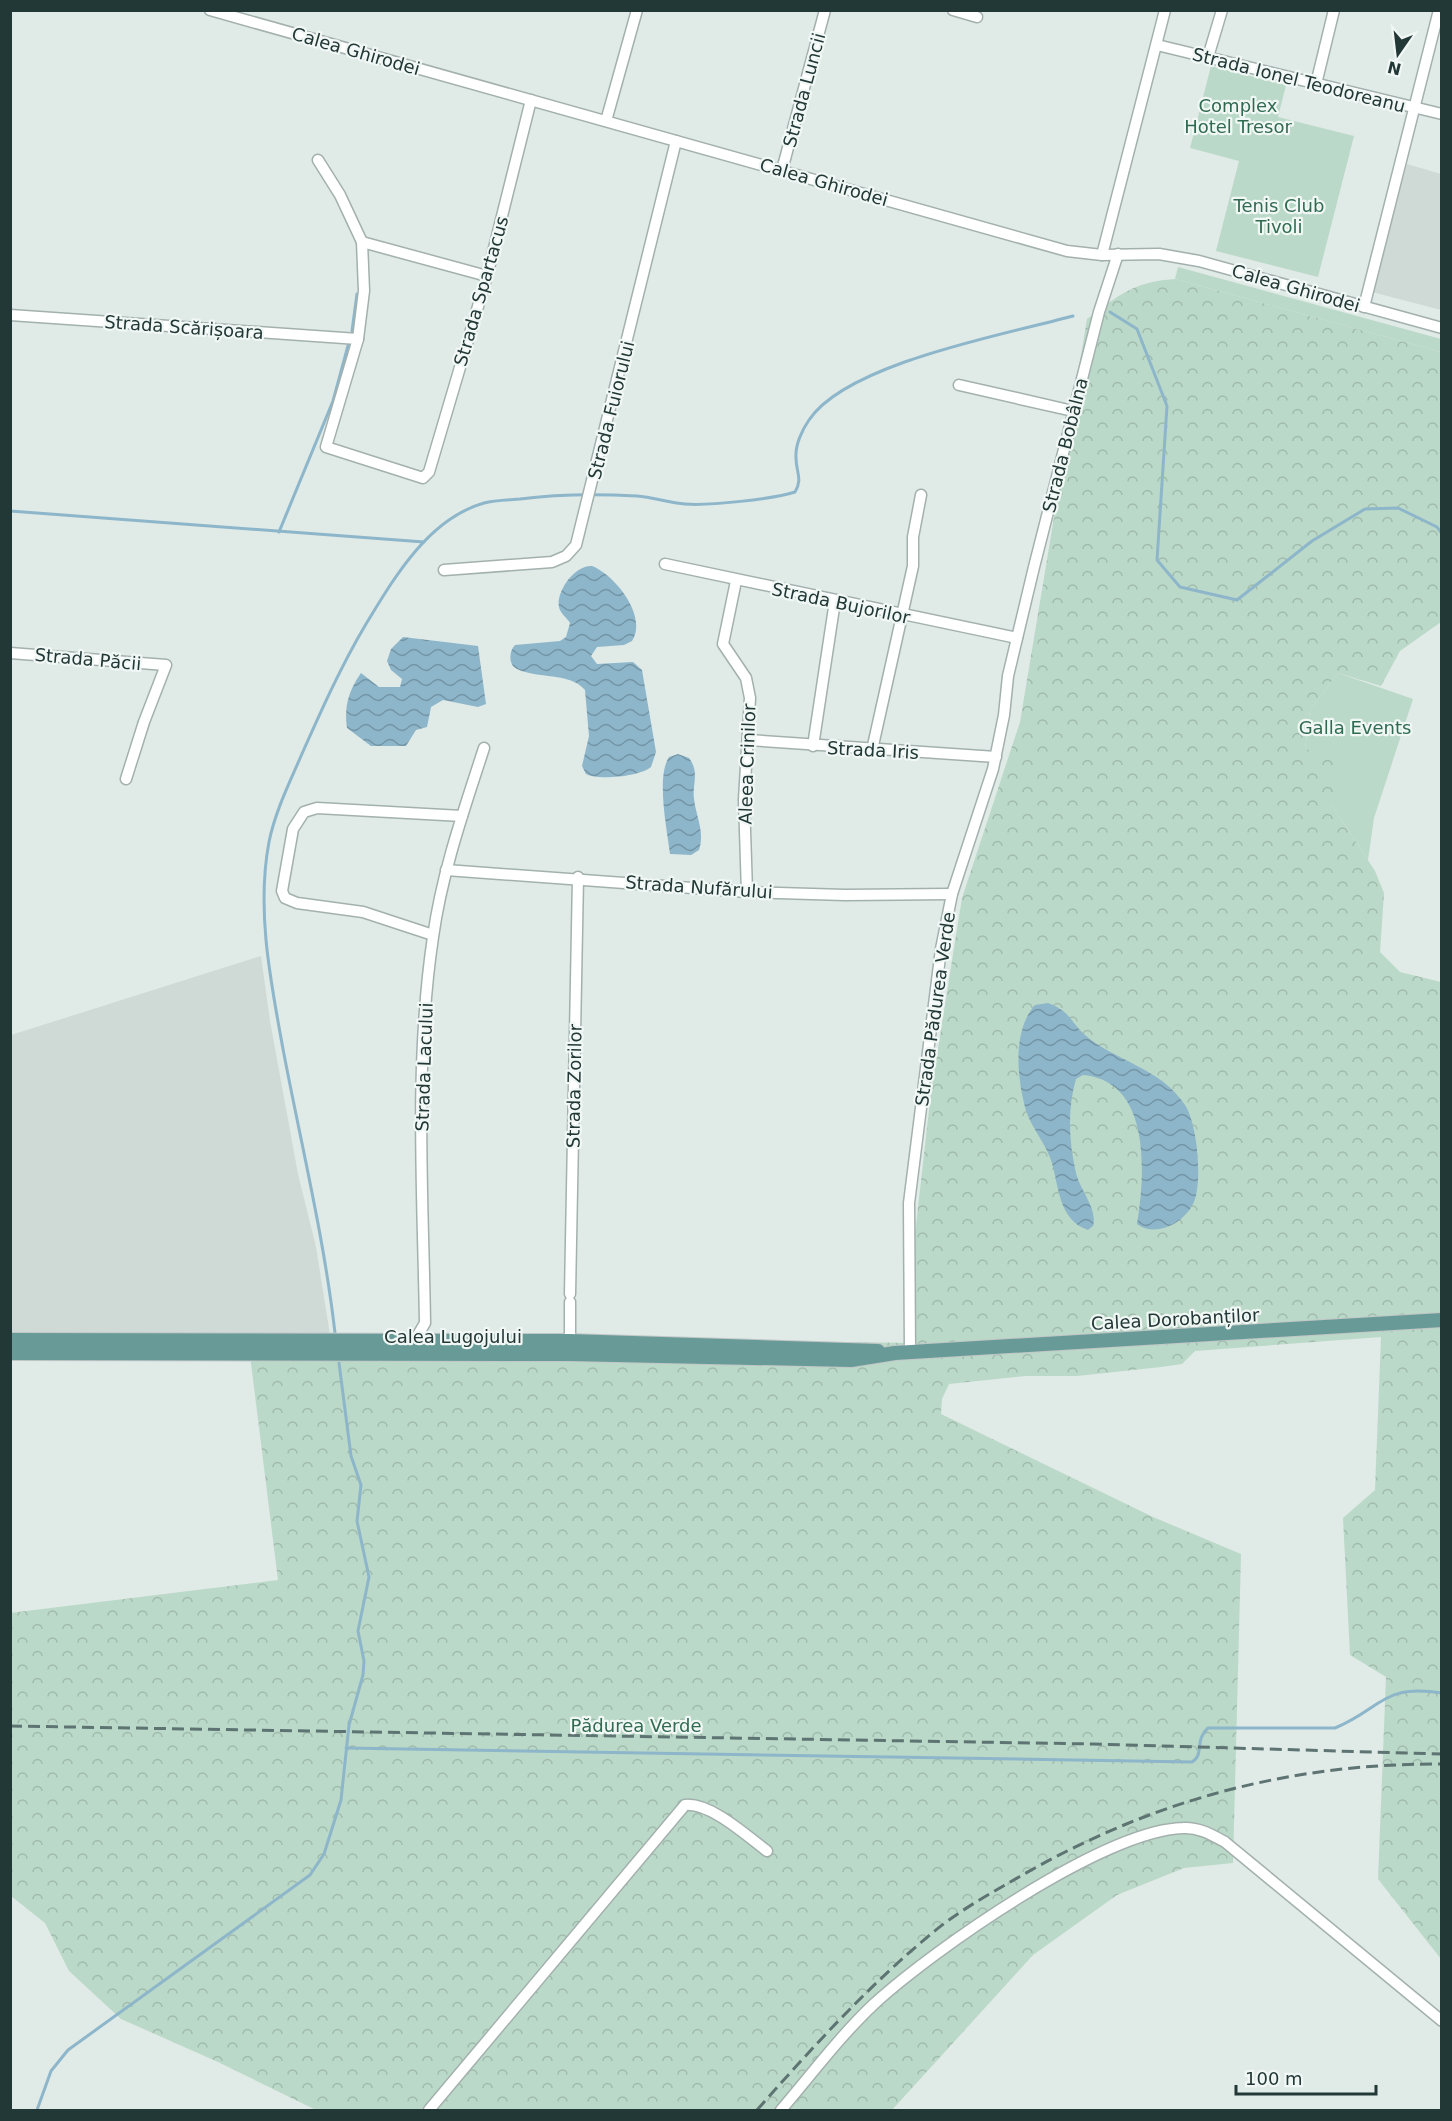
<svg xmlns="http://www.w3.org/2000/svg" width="1452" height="2121" viewBox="0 0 1452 2121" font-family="'DejaVu Sans',sans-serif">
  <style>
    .built { fill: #cfd9d6 }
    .green { fill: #bbd9c8 }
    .forest { fill: url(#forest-crowns) }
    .water { fill: url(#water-waves) }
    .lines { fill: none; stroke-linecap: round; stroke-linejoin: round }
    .stream { stroke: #8db6ca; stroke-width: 3 }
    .minor-casing { stroke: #a3b1ae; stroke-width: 13 }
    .major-casing { stroke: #c1c7c7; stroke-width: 16 }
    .minor { stroke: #fff; stroke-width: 10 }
    .major { stroke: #689b97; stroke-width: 14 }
    .rail { stroke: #5d7472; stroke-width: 3; stroke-dasharray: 12 6; stroke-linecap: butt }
    .labels { text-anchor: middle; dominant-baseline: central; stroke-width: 4.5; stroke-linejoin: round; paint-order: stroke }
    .street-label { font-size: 18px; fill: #223836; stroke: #f0f7f4 }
    .park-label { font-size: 18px; fill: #306b51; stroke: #f0f7f4 }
  </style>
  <defs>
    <pattern id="forest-crowns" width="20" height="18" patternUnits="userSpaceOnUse" patternTransform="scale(1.5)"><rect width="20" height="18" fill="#bbd9c8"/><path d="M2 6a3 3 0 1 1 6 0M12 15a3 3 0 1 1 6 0" fill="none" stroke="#a0bbac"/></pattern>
    <pattern id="water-waves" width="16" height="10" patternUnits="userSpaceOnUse" patternTransform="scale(1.5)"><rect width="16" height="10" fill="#8db6ca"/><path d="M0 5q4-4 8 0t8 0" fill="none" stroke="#7395a5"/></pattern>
  </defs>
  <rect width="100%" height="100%" fill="#e0eae7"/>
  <g class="built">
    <path d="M1407,164L1441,174V310L1372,292Z"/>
    <path d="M261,956L270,1021L298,1174L316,1247L330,1335L11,1345V1035Z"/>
  </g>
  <g class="green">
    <path d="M1211,66L1286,85L1278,117L1354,136L1318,277L1216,251L1239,161L1190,148Z"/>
    <path d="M1178,267L1441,339V352L1175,279Z"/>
    <path d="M1338,673L1413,699L1374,818L1368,860L1332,805L1305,749L1310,710Z"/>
  </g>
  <path class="forest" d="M1175,279L1441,352V622L1400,651L1381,686L1338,673L1310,710L1305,749L1340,758L1332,805L1375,871L1384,893L1380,952L1400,972L1441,982V1959L1378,1879L1386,1677L1350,1655L1343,1518L1375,1490L1381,1337L1195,1351L1182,1364L1161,1367L1077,1376H1025L949,1384L942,1399L941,1414L1153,1517L1241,1554L1233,1863L1184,1868L1117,1895L1033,1955L892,2110H316L218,2062L121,2019L69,1971L45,1923L11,1896L10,1613L278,1580L249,1347L330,1335L914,1343L915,1234L931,1092L962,898L1020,722L1087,319C1120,295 1132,282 1175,279Z"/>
  <g class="water">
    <path d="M592,566C615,575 648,616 632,641L624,645L597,647L591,656L597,664L633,662L642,670L656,752L651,767C641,776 598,781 586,774L582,766L589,736L585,690C570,672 537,679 517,669C508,665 509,651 515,645L560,641L566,637L570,623C567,618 560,613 559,607C556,592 574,565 592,566Z"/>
    <path d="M403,637L478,646L486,704L478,707L443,700L431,707L427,727L416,730L406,746H371L347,728C344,708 348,691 361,673L379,687H400L402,679L391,670L387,661L391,649Z"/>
    <path d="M678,754L689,758C700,773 692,783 694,799C696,817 705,831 699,850L691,855L670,854C667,829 656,777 669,757Z"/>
    <path d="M1048,1003C1071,1012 1069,1020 1085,1035C1115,1061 1161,1068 1185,1105C1197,1123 1202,1177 1195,1199C1188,1221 1157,1239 1137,1224C1145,1175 1152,1081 1083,1075L1076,1079C1067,1109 1069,1143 1076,1173C1080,1190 1098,1209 1093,1226L1088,1230C1058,1220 1059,1185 1051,1160C1045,1143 1032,1128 1026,1111C1017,1078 1012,1031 1035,1005Z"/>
  </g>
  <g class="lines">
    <g class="stream">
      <path d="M1110,312L1137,329L1167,406L1157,560L1180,587L1237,600L1312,541L1365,509L1398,508L1437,527L1442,534"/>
      <path d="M352,331L357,294"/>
      <path d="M10,511L424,542"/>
      <path d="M279,532L333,401L349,342"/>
      <path d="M335,1333C324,1237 301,1144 283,1049C271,983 256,910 269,842C275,812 289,784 301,756C321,711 341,666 366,624C394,578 428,519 484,503C495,500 508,500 520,499C558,494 599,494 637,496C653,497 669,503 685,504C708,506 774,499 795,492C803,479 796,472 796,458C795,445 802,430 809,420C847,363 1007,334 1073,316"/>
      <path d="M346,1748L1192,1762C1205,1754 1194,1740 1208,1728H1335C1383,1708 1381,1684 1442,1693"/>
      <path d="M37,2110L51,2071L68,2050L310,1875L324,1854L341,1800L349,1725L363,1675L364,1661L358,1631L369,1577L357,1521L361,1485L351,1456L339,1363"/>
    </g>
    <defs>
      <g id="minor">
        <path d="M210,10L1067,251L1102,255L1159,254L1199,261L1442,328"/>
        <path d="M953,10L977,17"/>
        <path d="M1157,45L1442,114"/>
        <path d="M1208,57L1222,10"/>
        <path d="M1316,84L1334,10"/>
        <path d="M606,121L637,10"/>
        <path d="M318,160L340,195L362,242L364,291L358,339L326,447L423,478L429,472L487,276L531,100"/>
        <path d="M782,170L825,10"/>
        <path d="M362,242L487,276"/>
        <path d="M1102,255L1165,10"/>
        <path d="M1364,307L1439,10"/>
        <path d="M10,315L358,339"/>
        <path d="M959,385L1073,411"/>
        <path d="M665,564L1017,638"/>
        <path d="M444,570L552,562L566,556L576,545L676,141"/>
        <path d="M736,581L723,644L746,678L750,698L744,800L747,892"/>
        <path d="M10,653L166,665L144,722L126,779"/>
        <path d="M749,740L996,757"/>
        <path d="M813,746L835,601"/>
        <path d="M872,750L913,566V537L921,495"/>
        <path d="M446,870L747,892L845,895L952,894"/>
        <path d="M433,935L363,912L297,903L285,898L282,891L293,829L304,812L317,808L462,816"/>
        <path d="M570,1294L578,877"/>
        <path d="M415,1340L425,1323C423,1195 414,1064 433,937C442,872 464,810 484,748"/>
        <path d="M570,1341V1302"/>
        <path d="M910,1352L909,1203L941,949L952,894L993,769L1004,715L1008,676L1034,567L1099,312L1118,254"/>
        <path d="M429,2110L685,1805C710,1802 747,1836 767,1851"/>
        <path d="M781,2110C811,2075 840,2036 874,2004C933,1950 1104,1830 1183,1828C1199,1827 1212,1835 1225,1842L1442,2021"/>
      </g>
      <g id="major">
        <path d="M10,1340L570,1341L878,1351"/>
        <path d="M10,1353L570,1354L851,1360L895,1353L1442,1320"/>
      </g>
    </defs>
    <use href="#minor" class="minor-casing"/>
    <use href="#major" class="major-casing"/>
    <use href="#minor" class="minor"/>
    <use href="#major" class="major"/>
    <g class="rail">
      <path d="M10,1726L1093,1744L1442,1754"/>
      <path d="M757,2110C812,2048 867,1987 931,1934C957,1912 989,1894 1019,1877C1150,1801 1289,1763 1442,1764"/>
    </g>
  </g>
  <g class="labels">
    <g class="street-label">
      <text transform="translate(356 51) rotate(16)">Calea Ghirodei</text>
      <text transform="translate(1299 80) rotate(14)">Strada Ionel Teodoreanu</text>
      <text transform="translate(804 90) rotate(-75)">Strada Luncii</text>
      <text transform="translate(824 182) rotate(16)">Calea Ghirodei</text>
      <text transform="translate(1296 288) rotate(16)">Calea Ghirodei</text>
      <text transform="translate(481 291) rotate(-74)">Strada Spartacus</text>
      <text transform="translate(184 327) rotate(4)">Strada Scărișoara</text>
      <text transform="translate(611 410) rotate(-76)">Strada Fuiorului</text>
      <text transform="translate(1065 445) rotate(-76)">Strada Bobâlna</text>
      <text transform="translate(841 603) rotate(12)">Strada Bujorilor</text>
      <text transform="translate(88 659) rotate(5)">Strada Păcii</text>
      <text transform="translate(873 750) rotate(3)">Strada Iris</text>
      <text transform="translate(747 764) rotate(-88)">Aleea Crinilor</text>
      <text transform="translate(699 887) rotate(4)">Strada Nufărului</text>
      <text transform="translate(935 1009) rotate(-82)">Strada Pădurea Verde</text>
      <text transform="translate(424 1067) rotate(-88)">Strada Lacului</text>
      <text transform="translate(574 1086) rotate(-89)">Strada Zorilor</text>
      <text transform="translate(1175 1319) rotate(-3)">Calea Dorobanților</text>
      <text x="453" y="1336">Calea Lugojului</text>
    </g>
    <g class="park-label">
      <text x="1238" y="105">Complex<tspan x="1238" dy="21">Hotel Tresor</tspan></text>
      <text x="1279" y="205">Tenis Club<tspan x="1279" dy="21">Tivoli</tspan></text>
      <text x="1355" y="727">Galla Events</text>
      <text x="636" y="1725">Pădurea Verde</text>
    </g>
  </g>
  <rect width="1452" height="2121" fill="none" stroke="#223836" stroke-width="24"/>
  <g transform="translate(1398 54) rotate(194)" stroke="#f0f7f4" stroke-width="4.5" paint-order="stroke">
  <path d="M0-4.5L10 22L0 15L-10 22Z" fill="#223836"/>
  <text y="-9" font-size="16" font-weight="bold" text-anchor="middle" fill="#223836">N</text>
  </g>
  <path d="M1236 2085v9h140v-9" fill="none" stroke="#223836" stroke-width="3"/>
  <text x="1245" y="2085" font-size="18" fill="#223836" stroke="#f0f7f4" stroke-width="4.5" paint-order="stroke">100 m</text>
</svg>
